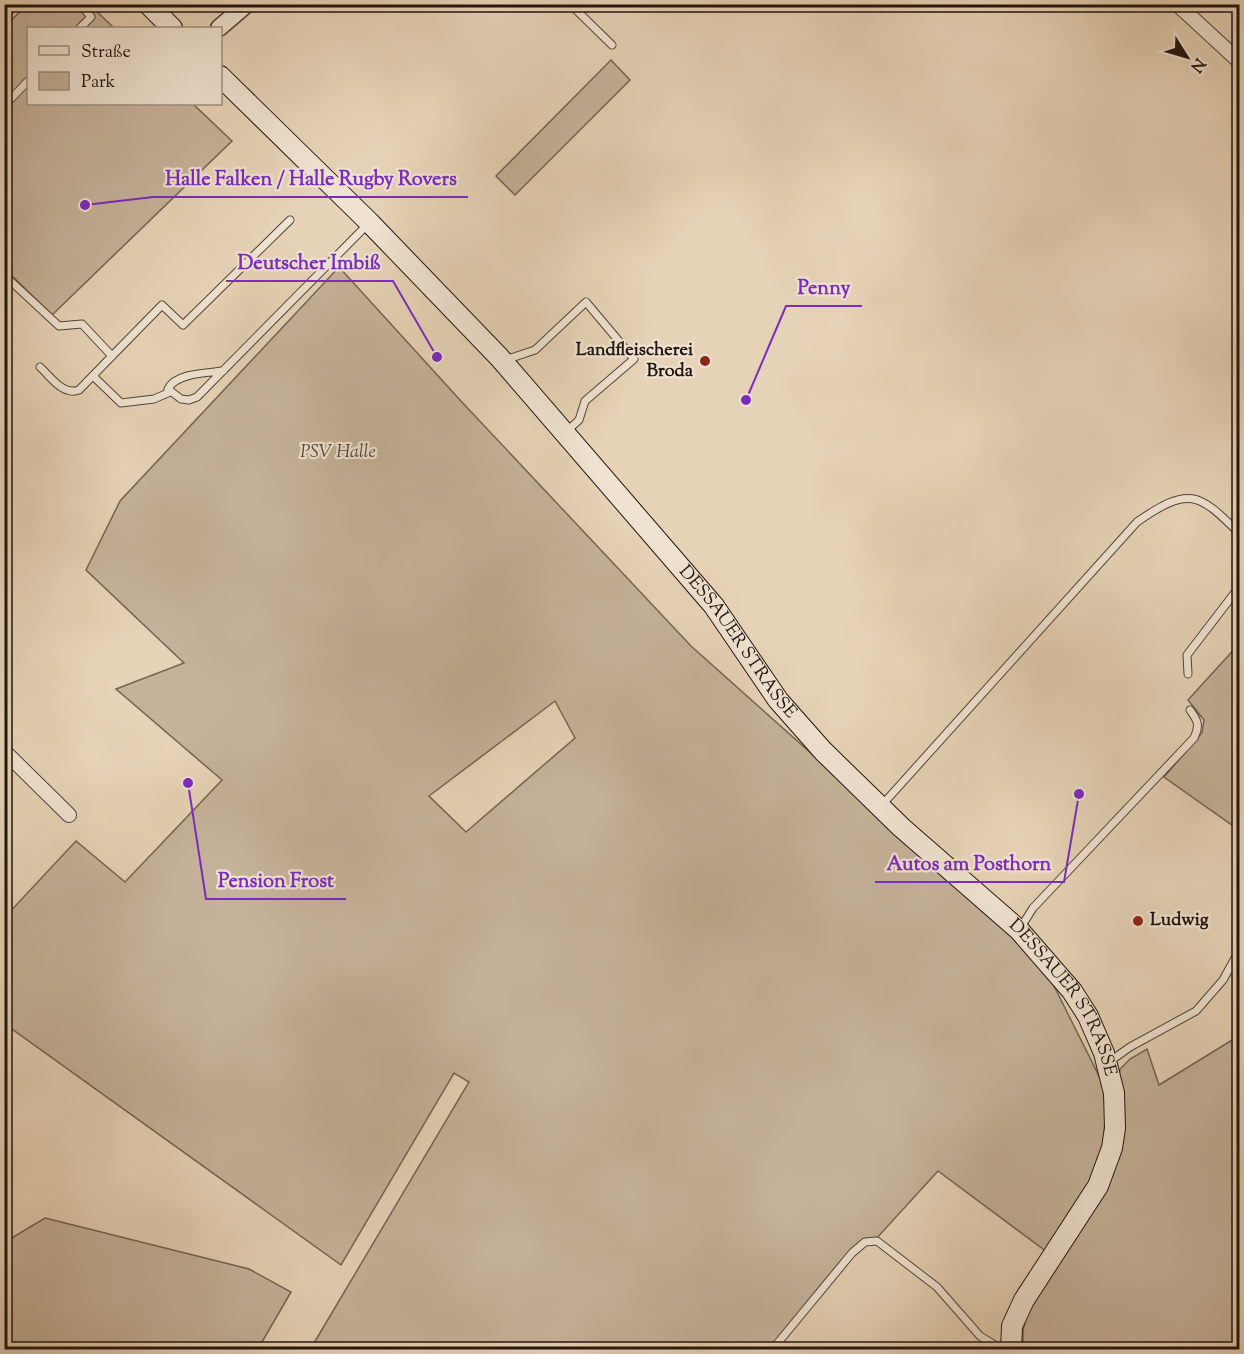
<svg xmlns="http://www.w3.org/2000/svg" width="1244" height="1354" viewBox="0 0 1244 1354" font-family="'Sorts Mill Goudy',serif">
  <style>
    .green { fill: #c5b29a; stroke: #736454; stroke-width: 1.5; fill-rule: evenodd }
    .lines { fill: none; stroke-linecap: round; stroke-linejoin: round }
    .service-casing { stroke: #524439; stroke-width: 9 }
    .minor-casing { stroke: #524439; stroke-width: 16 }
    .tertiary-casing { stroke: #524439; stroke-width: 19 }
    .secondary-casing { stroke: #21150f; stroke-width: 22 }
    .service { stroke: #efe2d0; stroke-width: 7 }
    .minor { stroke: #efe2d0; stroke-width: 14 }
    .tertiary { stroke: #efe2d0; stroke-width: 16 }
    .secondary { stroke: #efe2d0; stroke-width: 20 }
    .poi-dot { fill: #8f2418; stroke: #efe2d0; stroke-width: 2 }
    .labels { text-anchor: middle; dominant-baseline: central; stroke-width: 4.5; stroke-linejoin: round; paint-order: stroke }
    .poi-label { font-size: 18px; font-weight: bold; fill: #21150f; stroke: #efe2d0; text-anchor: end }
    .park-label { font-size: 18px; font-style: italic; fill: #524439; stroke: #efe2d0 }
    .street-label { font-size: 18px; fill: #21150f; stroke: #efe2d0 }
    .leader { fill: none; stroke: #7b2cbf; stroke-width: 2 }
    .callout-dot { fill: #7b2cbf; stroke: #efe2d0; stroke-width: 2 }
    .callout-label { font-size: 20px; text-anchor: middle; font-weight: bold; fill: #7b2cbf; stroke: #efe2d0; stroke-width: 4.5; stroke-linejoin: round; paint-order: stroke }
  </style>
  <rect width="100%" height="100%" fill="#e6d2b6"/>
  <filter id="stains"><feTurbulence type="fractalNoise" baseFrequency=".00333" numOctaves="4"/><feColorMatrix values="0 0 0 0 .2 0 0 0 0 .09 0 0 0 0 .02 0 0 0 .5 -.17"/></filter>
  <radialGradient id="worn" r=".72"><stop offset=".6" stop-color="#630" stop-opacity="0"/><stop offset="1" stop-color="#630" stop-opacity=".3"/></radialGradient>
  <g class="green">
    <path d="M89,4L114,28H28V104H193L232,141L52,315L5,269L4,27L27,5Z"/>
    <path d="M611,60L630,80L515,195L496,176Z"/>
    <path d="M339,267L460,400L691,646L999,921L1052,982L1106,1090L1103,1171L1047,1252L938,1171L876,1239L850,1251L817,1290L771,1349H320L314,1343L469,1082L454,1073L341,1265L5,1024V917L76,841L125,882L222,780L116,689L184,663L86,570L120,501ZM555,701L575,738L466,832L429,796Z"/>
    <path d="M1239,644V830L1164,777L1202,733L1204,720L1188,700Z"/>
    <path d="M1237,1037L1240,1040L1239,1349L1023,1350V1331L1028,1309L1105,1189L1120,1069L1130,1059L1147,1049L1159,1085Z"/>
    <path d="M45,1218L249,1269L291,1292L258,1349H5V1242Z"/>
  </g>
  <g class="lines">
    <defs>
      <g id="service">
        <path d="M80,4L91,17L80,28"/>
        <path d="M570,4L612,45"/>
        <path d="M4,17L16,4"/>
        <path d="M4,106L28,81"/>
        <path d="M4,275L59,326L82,324L112,356L79,390C63,396 51,377 40,367"/>
        <path d="M112,356L162,305L183,325L290,220"/>
        <path d="M505,360L535,350L586,302L634,359L585,401L579,420L567,431"/>
        <path d="M223,371C207,373 176,373 168,389L181,399L189,400L197,397L368,224"/>
        <path d="M93,376L121,403L154,399L170,392"/>
        <path d="M1188,674L1187,655L1240,586"/>
        <path d="M882,805L1137,522C1189,486 1198,492 1240,534"/>
        <path d="M1021,927L1033,908L1194,738C1200,725 1198,721 1190,710"/>
        <path d="M1109,1062L1130,1047L1196,1011L1223,980L1240,949"/>
        <path d="M318,1349L319,1350"/>
        <path d="M772,1350L852,1253L865,1242L877,1241L937,1287L980,1336L1003,1350"/>
      </g>
      <g id="minor">
        <path d="M1177,4L1240,62"/>
        <path d="M4,751L69,815"/>
      </g>
      <path id="tertiary" d="M219,28L247,4"/>
      <g id="secondary">
        <path d="M148,4L172,28"/>
        <path id="s1" d="M220,76L369,222L499,357L714,606L778,700L823,751L901,827L1019,930L1072,991L1088,1016L1104,1053L1114,1093L1115,1128L1112,1148L1098,1186L1024,1300L1012,1326L1011,1350"/>
      </g>
    </defs>
    <use href="#service" class="service-casing"/>
    <use href="#minor" class="minor-casing"/>
    <use href="#tertiary" class="tertiary-casing"/>
    <use href="#secondary" class="secondary-casing"/>
    <use href="#service" class="service"/>
    <use href="#minor" class="minor"/>
    <use href="#tertiary" class="tertiary"/>
    <use href="#secondary" class="secondary"/>
  </g>
  <g class="poi-dot">
    <circle cx="705" cy="361" r="6"/>
    <circle cx="1138" cy="921" r="6"/>
  </g>
  <g class="labels">
    <g class="poi-label">
      <text x="693" y="351">Landfleischerei<tspan x="693" dy="21">Broda</tspan></text>
      <text x="1150" y="921" text-anchor="start">Ludwig</text>
    </g>
    <g class="park-label">
      <text x="338" y="453">PSV Halle</text>
    </g>
    <g class="street-label">
      <text stroke="none"><textPath href="#s1" startOffset="768">DESSAUER STRASSE</textPath></text>
      <text stroke="none"><textPath href="#s1" startOffset="1254">DESSAUER STRASSE</textPath></text>
    </g>
  </g>
  <path class="leader" d="M85 205L153 197H468M437 357L393 281H226M746 400L786 306H862M1079 794L1064 882H875M188 783L206 899H346"/>
  <g class="callout-dot">
    <circle cx="85" cy="205" r="6"/>
    <circle cx="437" cy="357" r="6"/>
    <circle cx="746" cy="400" r="6"/>
    <circle cx="1079" cy="794" r="6"/>
    <circle cx="188" cy="783" r="6"/>
  </g>
  <g class="callout-label">
    <text x="311" y="185">Halle Falken / Halle Rugby Rovers</text>
    <text x="309" y="269">Deutscher Imbiß</text>
    <text x="824" y="294">Penny</text>
    <text x="969" y="870">Autos am Posthorn</text>
    <text x="276" y="887">Pension Frost</text>
  </g>
  <rect width="1244" height="1354" fill="none" stroke="#e6d2b6" stroke-width="24"/>
  <rect x="6" y="6" width="1232" height="1342" fill="none" stroke="#21150f" stroke-width="3"/>
  <rect x="12" y="12" width="1220" height="1330" fill="none" stroke="#21150f" stroke-width="1.5"/>
  <rect x="27" y="27" width="195" height="78" fill="#efe2d0" stroke="#9d9083" stroke-width="1.5"/>
  <rect x="39" y="46" width="30" height="9" fill="#efe2d0" stroke="#9d9083" stroke-width="1.5"/>
  <text x="81" y="57" font-size="18" fill="#21150f">Straße</text>
  <rect x="39" y="72" width="30" height="18" fill="#c5b29a" stroke="#9d9083" stroke-width="1.5"/>
  <text x="81" y="87" font-size="18" fill="#21150f">Park</text>
  <g transform="translate(1187 57) rotate(127)" stroke="#efe2d0" stroke-width="4.5" paint-order="stroke">
  <path d="M0-4.5L10 22L0 15L-10 22Z" fill="#21150f"/>
  <text y="-9" font-size="16" font-weight="bold" text-anchor="middle" fill="#21150f">N</text>
  </g>
  <rect width="100%" height="100%" filter="url(#stains)"/>
  <rect width="100%" height="100%" fill="url(#worn)"/>
</svg>
